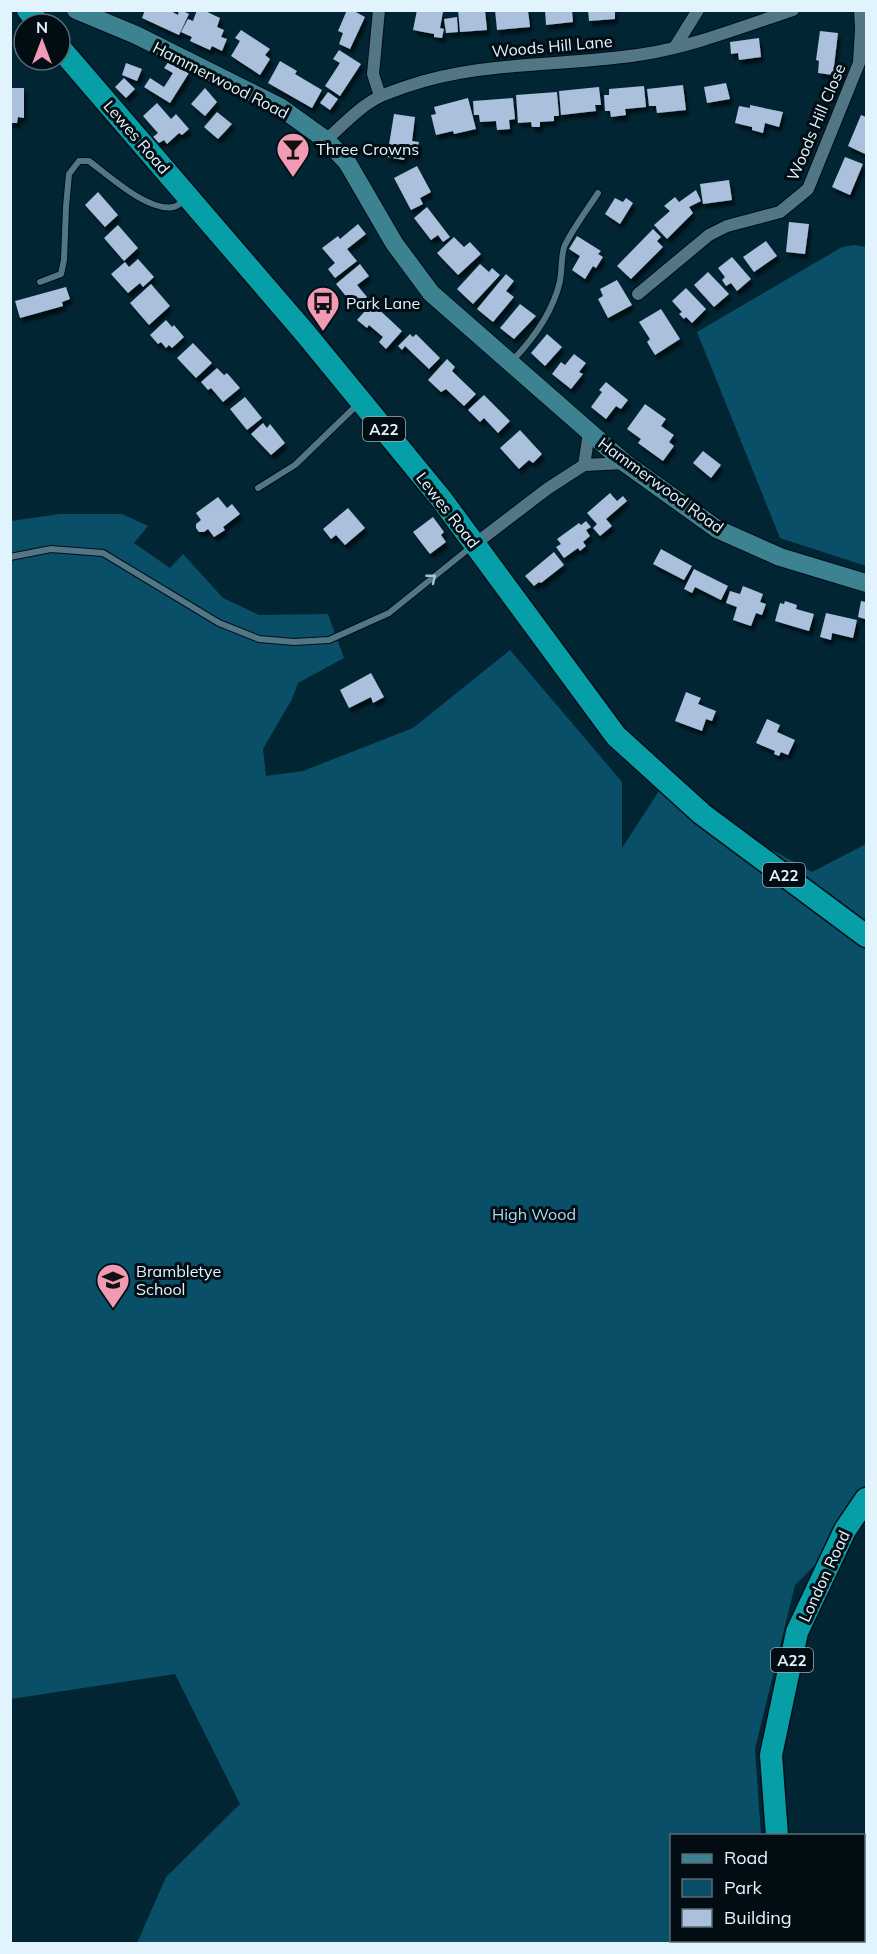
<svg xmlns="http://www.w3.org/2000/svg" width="877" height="1954" viewBox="0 0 877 1954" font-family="Mulish,sans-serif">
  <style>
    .green { fill: #0a4f68 }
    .building { fill: #aac0dc; filter: url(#shadow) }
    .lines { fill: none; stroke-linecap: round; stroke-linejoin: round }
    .lane-casing { stroke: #000e17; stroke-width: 8 }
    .street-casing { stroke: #000e17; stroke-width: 14 }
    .secondary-casing { stroke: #000e17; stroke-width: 20 }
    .highway-casing { stroke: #000e17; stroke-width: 25 }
    .lane { stroke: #537686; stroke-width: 6 }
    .street { stroke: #537686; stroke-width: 12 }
    .secondary { stroke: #3c8290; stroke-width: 18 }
    .highway { stroke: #079fa7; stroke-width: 22 }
    .oneway { stroke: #a8c2cd }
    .labels { text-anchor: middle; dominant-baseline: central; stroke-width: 6; stroke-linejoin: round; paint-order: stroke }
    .shield { fill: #020d13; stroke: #9eafb7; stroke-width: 1.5 }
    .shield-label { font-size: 15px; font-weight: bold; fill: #e1f4fd }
    .street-label { font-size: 16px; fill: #e1f4fd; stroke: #020d13 }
    .poi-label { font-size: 16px; fill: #e1f4fd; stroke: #020d13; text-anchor: start }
    .park-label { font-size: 16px; fill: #acdbf1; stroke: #020d13 }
  </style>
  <defs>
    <filter id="shadow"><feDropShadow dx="3" dy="5" stdDeviation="1.5" flood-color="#0009"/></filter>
  </defs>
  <rect width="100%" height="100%" fill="#012533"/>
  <g class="green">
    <path d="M854,245L866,247V566L780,538L697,332L842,247Z"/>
    <path d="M60,514H122L148,526L134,543L170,568L183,554L223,598L259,615L328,614L344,658L298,683L292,699L263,749L266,776L303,771L413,728L510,650L622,782V848L661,788L812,872L866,844V1523L862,1518L795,1585L755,1749L761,1835L672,1836V1940H810L812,1943H137L166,1877L240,1804L175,1674L11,1699V521Z"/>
  </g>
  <g class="building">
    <path d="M145,10H169L178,15L179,10H181L189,14L179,35L142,18Z"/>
    <path d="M197,10H203L220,18L217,27L224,30L221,37L227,39L222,51L212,46L210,50L190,41L192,37L181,32L188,19L193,21Z"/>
    <path d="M347,10H352L365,17L350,49L339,44L343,33L338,31Z"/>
    <path d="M417,10L443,12L440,28L444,29L442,38L434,37V34L413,30Z"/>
    <path d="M458,10H485L487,30L460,32Z"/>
    <path d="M495,10H528L530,27L497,30Z"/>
    <path d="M545,10H572L573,22L546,25Z"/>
    <path d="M588,10H615V19L589,21Z"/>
    <path d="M457,17L458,32L446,33L444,19Z"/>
    <path d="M241,30L270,49L265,55L270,59L260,75L231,56L240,41L235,38Z"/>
    <path d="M820,31L838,33L833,75L818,73L819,61L816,60Z"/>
    <path d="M759,38L761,57L739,60L738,53L731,54L730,42Z"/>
    <path d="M339,50L361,64L340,96L325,86L340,63L333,59Z"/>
    <path d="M169,61L189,73L170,103L144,87L150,78L164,87L173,73L164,68Z"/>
    <path d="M280,61L297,71L295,74L322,90L312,108L268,83Z"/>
    <path d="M126,63L142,69L137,81L122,75Z"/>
    <path d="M124,78L135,89L126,98L115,87Z"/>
    <path d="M726,83L730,99L707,103L704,87Z"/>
    <path d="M683,85L686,110L657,113L656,106H649L647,89Z"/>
    <path d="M644,86L646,107L625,109L626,115L611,117L610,111H605L604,95H609V89Z"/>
    <path d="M599,87L601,105H595L596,111L561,115L559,91Z"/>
    <path d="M10,88H24V118L18,117L17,123H10Z"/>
    <path d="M205,88L217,102L205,116L191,104Z"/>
    <path d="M328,92L338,99L330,110L320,103Z"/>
    <path d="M557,92L559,116H554V121L540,122V127H532L531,122L518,123L516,95Z"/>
    <path d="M468,98L476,129L454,134L453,131L436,135L431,115L436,114L434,107Z"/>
    <path d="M513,98L515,119L509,120L510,129L497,130L496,121L480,122L479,115H474L473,101Z"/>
    <path d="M157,103L171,119L176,114L189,129L182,135L179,133L167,144L164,140L159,143L153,137L158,133L143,116Z"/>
    <path d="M750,105L783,112L779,127L765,123L763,133L752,130V127L735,123L739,106L750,108Z"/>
    <path d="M217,112L232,124L218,139L204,127Z"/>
    <path d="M394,114L415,117L412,141L419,142L417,155L405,153L404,160L387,157Z"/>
    <path d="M861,115L866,117L865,154L848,146Z"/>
    <path d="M845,157L863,164L850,195L832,187Z"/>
    <path d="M417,166L431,192L420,198L423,204L411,210L394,178Z"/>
    <path d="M729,180L732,200L703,204L700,184Z"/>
    <path d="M696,190L701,201L689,207L693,213L667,239L654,225L670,211L664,206L675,197L679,202Z"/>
    <path d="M98,192L118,215L105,227L85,205Z"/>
    <path d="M615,198L623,202L626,198L633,203L620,224L605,214Z"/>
    <path d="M427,207L450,237L443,242L438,235L431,240L414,218Z"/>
    <path d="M789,222L809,224L805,254L786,252Z"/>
    <path d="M358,224L366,234L347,249L357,261L335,278L328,269L335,263L322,248L338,236L340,239Z"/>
    <path d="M118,225L138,248L124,261L104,238Z"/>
    <path d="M653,229L661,237L657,241L663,247L631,279L617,266Z"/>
    <path d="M577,236L601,251L598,254L603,257L596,268L593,266L585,279L572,270L580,256L569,249Z"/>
    <path d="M454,237L464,247L470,242L481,254L458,275L437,253Z"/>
    <path d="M766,241L777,256L754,272L743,257Z"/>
    <path d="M732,257L751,279L737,291L731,283L726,286L722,280L725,277L718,268Z"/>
    <path d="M138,259L154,277L143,287L140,283L128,293L111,274L125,262L129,267Z"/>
    <path d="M360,264L369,276L357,285L367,297L355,307L336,284Z"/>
    <path d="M480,264L489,272L492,268L500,275L473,304L457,289Z"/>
    <path d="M708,272L729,294L714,307L694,285Z"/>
    <path d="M506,274L514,281L506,291L514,297L493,322L477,309Z"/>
    <path d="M617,280L632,305L608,318L598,299L603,296L600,289Z"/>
    <path d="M151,284L170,306L149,325L130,303Z"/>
    <path d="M66,287L70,299L62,302L63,306L20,318L15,301Z"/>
    <path d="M686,288L706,309L692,323L686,317L684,319L679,314L682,312L672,301Z"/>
    <path d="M372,303L402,331L386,349L379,342L383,337L369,325L367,328L357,320Z"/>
    <path d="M520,304L536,316L514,339L500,328Z"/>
    <path d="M661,309L680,339L655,355L647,342L650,339L639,322Z"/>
    <path d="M166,320L172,327L174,325L184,337L172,348L169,345L166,348L161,342L158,344L150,335Z"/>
    <path d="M410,334L413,337L416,334L440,358L429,369L405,346L402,350L398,346Z"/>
    <path d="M547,334L562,347L545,366L531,353Z"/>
    <path d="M193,343L212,363L196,378L177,358Z"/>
    <path d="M574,354L586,363L579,372L583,374L571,389L552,374L561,362L565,365Z"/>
    <path d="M447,359L455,367L452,371L476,394L464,406L446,389L441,392L428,380Z"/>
    <path d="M217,368L224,375L227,373L240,388L223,402L211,388L208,390L201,382Z"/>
    <path d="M606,382L628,400L621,409L616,406L606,419L591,407L602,392L599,390Z"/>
    <path d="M484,395L510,421L498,433L484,418L480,422L468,410Z"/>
    <path d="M245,397L262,418L247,430L230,409Z"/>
    <path d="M645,404L666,419L661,426L674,435L669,442L674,446L663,461L638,443L641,439L627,429Z"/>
    <path d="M263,423L267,428L270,424L285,443L271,455L251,434Z"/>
    <path d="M520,430L542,454L533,463L529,460L519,469L500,448Z"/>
    <path d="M703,451L721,465L711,478L693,463Z"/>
    <path d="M610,493L617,501L623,496L627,501L606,519L612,526L600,536L593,528L597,524L587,513Z"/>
    <path d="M218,497L227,508L232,504L240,514L223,527L225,530L214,537L208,529L204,532H199L196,528V524L201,520L196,513Z"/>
    <path d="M348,508L365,528L345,545L336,535L331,539L323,529Z"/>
    <path d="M433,517L444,532L441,535L446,542L430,554L413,532Z"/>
    <path d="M586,521L591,527L586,530L590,536L583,542L586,546L580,551L578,548L564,558L556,547L561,544L557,539L579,523L581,525Z"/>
    <path d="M661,549L692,566L684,580L653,564Z"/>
    <path d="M554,552L564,565L541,583L539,582L534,586L525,576Z"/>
    <path d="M694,569L728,586L721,600L695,587L692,593L684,589Z"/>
    <path d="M743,586L763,594L760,602L766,604L762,615L756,613L751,626L733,620L737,607L726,603L730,591L740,594Z"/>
    <path d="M785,601L797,605L796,609L814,614L809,631L775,621L780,603L784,604Z"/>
    <path d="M861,601L866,602L865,619L858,617Z"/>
    <path d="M826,613L857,620L853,638L832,633L831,640L820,637Z"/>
    <path d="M371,673L384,697L373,703L371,697L349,708L340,690Z"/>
    <path d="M686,692L701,698L698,704L716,711L712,721L706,719L702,731L675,721Z"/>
    <path d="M767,719L780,725L777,732L795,740L788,755L781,752L779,756L774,754L775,751L756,743Z"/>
  </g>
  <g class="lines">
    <defs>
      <g id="lane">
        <path d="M40,282L61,274L64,260L66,207L69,174L79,161H89C108,175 148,212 173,207C176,207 182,202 185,200"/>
        <path d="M513,360C534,338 553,312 560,281C562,271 561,253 565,245C574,227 587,210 598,193"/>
        <path d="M258,488L295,465L358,404"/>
        <path d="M10,557L51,549L103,553L219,623L259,639L294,642L329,640L389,613L471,547"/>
      </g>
      <g id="street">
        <path d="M379,10L373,74L380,96"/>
        <path d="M675,47L698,10"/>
        <path d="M326,140C343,125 359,107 379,97C387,93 397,90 405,87C482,60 564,67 644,54C694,46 744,26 793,10"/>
        <path d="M638,294L709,235L727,226L780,212L808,189L859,63L861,29L860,10"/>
        <path d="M589,433L584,465L625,463"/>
        <path d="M475,544L547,489L584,465"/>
      </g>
      <path id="secondary" d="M76,10L136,35L280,107L326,140L347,162L394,243L431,293L625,463L717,529L780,557L866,583"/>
      <g id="highway">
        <path d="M28,10L39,24"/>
        <path d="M60,48L305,333L442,500L616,736L702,814L866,936"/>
        <path d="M777,1836L771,1755L797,1632L845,1530L866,1499"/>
        <path d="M825,1940L828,1944"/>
      </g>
    </defs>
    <use href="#lane" class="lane-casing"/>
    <use href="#street" class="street-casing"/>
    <use href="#secondary" class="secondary-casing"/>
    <use href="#highway" class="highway-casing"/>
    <use href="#lane" class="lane"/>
    <use href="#street" class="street"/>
    <use href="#secondary" class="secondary"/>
    <use href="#highway" class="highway"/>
  </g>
  <defs><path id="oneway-chevron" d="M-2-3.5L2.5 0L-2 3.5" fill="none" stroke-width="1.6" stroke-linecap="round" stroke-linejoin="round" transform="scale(1.5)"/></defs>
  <use class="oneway" href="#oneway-chevron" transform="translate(432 578) rotate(-39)"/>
  <defs>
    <symbol id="bar-pin" viewBox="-11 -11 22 30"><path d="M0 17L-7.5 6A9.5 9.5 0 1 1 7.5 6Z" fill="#f09ab4" stroke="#020d13"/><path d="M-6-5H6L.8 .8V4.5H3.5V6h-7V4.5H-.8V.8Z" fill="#111"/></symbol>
    <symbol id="bus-pin" viewBox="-11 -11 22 30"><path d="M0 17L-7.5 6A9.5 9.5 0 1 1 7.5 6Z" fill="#f09ab4" stroke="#020d13"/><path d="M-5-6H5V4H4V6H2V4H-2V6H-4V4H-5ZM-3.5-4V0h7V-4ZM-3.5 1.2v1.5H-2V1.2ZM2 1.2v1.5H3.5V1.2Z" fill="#111"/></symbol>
    <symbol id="school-pin" viewBox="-11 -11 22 30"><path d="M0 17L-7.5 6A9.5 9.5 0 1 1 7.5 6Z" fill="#f09ab4" stroke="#020d13"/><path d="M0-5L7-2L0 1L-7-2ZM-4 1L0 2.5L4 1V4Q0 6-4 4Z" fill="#111"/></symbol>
  </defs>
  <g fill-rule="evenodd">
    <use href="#bar-pin" x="274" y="130" width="38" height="52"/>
    <use href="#bus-pin" x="304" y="284" width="38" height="52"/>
    <use href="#school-pin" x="94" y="1261" width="38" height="52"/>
  </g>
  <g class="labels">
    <g class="shield">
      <rect x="363" y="417" width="42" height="24" rx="4.5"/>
      <rect x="763" y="863" width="42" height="24" rx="4.5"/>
      <rect x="771" y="1648" width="42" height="24" rx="4.5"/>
    </g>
    <g class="shield-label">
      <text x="384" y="429">A22</text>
      <text x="784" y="875">A22</text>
      <text x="792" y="1660">A22</text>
    </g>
    <g class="street-label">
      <text transform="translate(552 46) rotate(-5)">Woods Hill Lane</text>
      <text transform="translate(221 80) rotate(27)">Hammerwood Road</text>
      <text transform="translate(816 122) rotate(-67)">Woods Hill Close</text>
      <text transform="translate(137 137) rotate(49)">Lewes Road</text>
      <text transform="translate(661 485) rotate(36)">Hammerwood Road</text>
      <text transform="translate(448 510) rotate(52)">Lewes Road</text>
      <text transform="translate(824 1576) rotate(-65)">London Road</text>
    </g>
    <g class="poi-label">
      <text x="316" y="149">Three Crowns</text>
      <text x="346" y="303">Park Lane</text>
      <text x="136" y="1271">Brambletye<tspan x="136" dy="18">School</tspan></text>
    </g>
    <g class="park-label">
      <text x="534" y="1214">High Wood</text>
    </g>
  </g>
  <rect width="877" height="1954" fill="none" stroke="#e1f4fd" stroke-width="24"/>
  <rect x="670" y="1834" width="195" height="108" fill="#020d13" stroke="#5b6971" stroke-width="1.5"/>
  <rect x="682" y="1854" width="30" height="9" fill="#3c8290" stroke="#5b6971" stroke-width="1.5"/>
  <text x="724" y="1864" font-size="18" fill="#e1f4fd">Road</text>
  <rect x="682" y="1879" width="30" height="18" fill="#0a4f68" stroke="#5b6971" stroke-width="1.5"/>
  <text x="724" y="1894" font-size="18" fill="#e1f4fd">Park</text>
  <rect x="682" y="1909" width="30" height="18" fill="#aac0dc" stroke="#5b6971" stroke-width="1.5"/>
  <text x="724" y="1924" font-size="18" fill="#e1f4fd">Building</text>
  <g transform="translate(42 42)"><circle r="28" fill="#020d13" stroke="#5b6971" stroke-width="1.5"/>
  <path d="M0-4.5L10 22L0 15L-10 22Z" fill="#f09ab4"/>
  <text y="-9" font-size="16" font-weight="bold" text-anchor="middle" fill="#e1f4fd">N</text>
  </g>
</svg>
